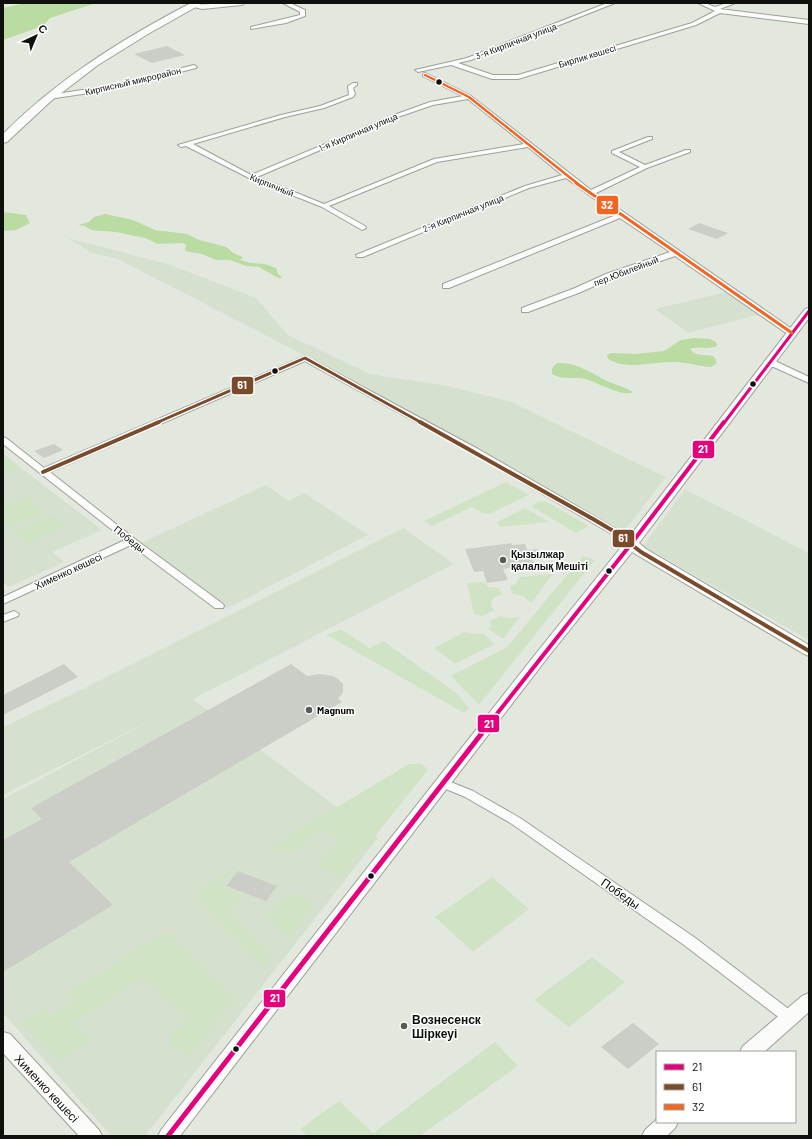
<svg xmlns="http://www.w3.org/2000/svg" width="812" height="1139" viewBox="0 0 812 1139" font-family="Barlow,sans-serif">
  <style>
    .built { fill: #d6e0cf }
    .green { fill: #d1e3c5 }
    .water { fill: #badba1 }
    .building { fill: #cacec7 }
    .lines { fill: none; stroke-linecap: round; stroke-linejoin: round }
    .street-casing { stroke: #9ca099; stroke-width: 2 }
    .secondary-casing { stroke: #9ca099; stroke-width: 2 }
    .highway-casing { stroke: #9ca099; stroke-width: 2 }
    .street { fill: #fbfcfa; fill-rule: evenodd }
    .secondary { fill: #fbfcfa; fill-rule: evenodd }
    .highway { fill: #fbfcfa; fill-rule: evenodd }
    .bus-1-far2-casing { stroke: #fff; stroke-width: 5.5 }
    .bus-1-far1-casing { stroke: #fff; stroke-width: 7 }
    .bus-1-casing { stroke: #fff; stroke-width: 8 }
    .bus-2-far1-casing { stroke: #fff; stroke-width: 5.5 }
    .bus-2-casing { stroke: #fff; stroke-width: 7 }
    .bus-3-far1-casing { stroke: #fff; stroke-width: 4.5 }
    .bus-3-casing { stroke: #fff; stroke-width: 5.5 }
    .bus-1-far2 { stroke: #e5007d; stroke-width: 3 }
    .bus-1-far1 { stroke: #e5007d; stroke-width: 4 }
    .bus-1 { stroke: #e5007d; stroke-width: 5 }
    .bus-2-far1 { stroke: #7a4b2a; stroke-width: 3 }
    .bus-2 { stroke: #7a4b2a; stroke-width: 4 }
    .bus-3-far1 { stroke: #f26522; stroke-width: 2.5 }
    .bus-3 { stroke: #f26522; stroke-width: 3 }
    .bus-dot { fill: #0d100b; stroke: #fff; stroke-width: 1.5 }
    .poi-dot { fill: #585c55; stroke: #fff; stroke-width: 1.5 }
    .labels { text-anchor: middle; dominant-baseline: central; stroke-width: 3; stroke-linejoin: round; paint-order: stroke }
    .far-street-label { font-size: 9px; fill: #0d100b; stroke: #fff }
    .street-label { font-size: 10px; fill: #0d100b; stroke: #fff }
    .poi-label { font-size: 10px; font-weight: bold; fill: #0d100b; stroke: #fff; text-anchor: start }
    .near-street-label { font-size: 12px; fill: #0d100b; stroke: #fff }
    .near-poi-label { font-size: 12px; font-weight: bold; fill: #0d100b; stroke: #fff; text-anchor: start }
    .line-badge { stroke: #fff; stroke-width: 1.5 }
    .badge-label { font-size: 11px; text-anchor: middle; font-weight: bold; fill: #fff }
  </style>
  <rect width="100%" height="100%" fill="#e3e8df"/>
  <g class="built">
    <path d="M67,238L168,264L256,298L288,335L370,374L448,386L509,401L666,477L624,531L356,382L118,259L92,253Z"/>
    <path d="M726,292L760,314L688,333L655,309Z"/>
    <path d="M3,454L102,530L52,552L64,562L9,587L3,583Z"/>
    <path d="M266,485L289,501L304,493L368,535L228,608L141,543Z"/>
    <path d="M685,489L809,553V640L643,546Z"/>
    <path d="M403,528L454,564L193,699L378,838L145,1136H111L3,1013V799L161,715L3,795V727L79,691Z"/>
  </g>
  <g class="green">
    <path d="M3,454L21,468L5,474L3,473Z"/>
    <path d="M506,482L529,495L489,514L482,513L472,507L432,526L424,521Z"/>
    <path d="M28,496L47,512L8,528L3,524V507Z"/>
    <path d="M541,501L547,502L589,526L576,533L531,506Z"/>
    <path d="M525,508L549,522L500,527L497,522Z"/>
    <path d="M53,515L67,525L28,544L12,532Z"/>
    <path d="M583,556L595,560L479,705L451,676L507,647Z"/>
    <path d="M553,574L531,603L523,596L513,594L510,587L517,583L519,577Z"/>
    <path d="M483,582L489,587L499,588L502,594L493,598L491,606L494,610L482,616L474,614L467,583Z"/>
    <path d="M500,616L510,618L520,617L503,639L489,629L491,626L490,621Z"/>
    <path d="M341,629L369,648L383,641L459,695L469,709L464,713L327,635Z"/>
    <path d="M464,632L473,634L482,633L495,644L455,664L434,648Z"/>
    <path d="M409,764H422L428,770L341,878L322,868L319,865L341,839L320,829L296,852L270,847Z"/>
    <path d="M235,868L221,885L244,895L230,911L273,960L265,970L197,899V892L201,888Z"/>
    <path d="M492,877L529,909L473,952L435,917Z"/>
    <path d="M291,894L297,895L316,904L290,939L268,919V916L287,896Z"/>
    <path d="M167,931L234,999L191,1055L170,1047L172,1034L189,1020L144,977L74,1023L91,1041L59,1062L23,1022L43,1009L51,1017L74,1002L66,994Z"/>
    <path d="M592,957L625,982L569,1027L534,1000Z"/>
    <path d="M495,1042L518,1066L420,1136H307L300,1129L339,1101L373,1133Z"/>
  </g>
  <g class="water">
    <path d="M26,3H96L50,18L43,26L3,40V8Z"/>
    <path d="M3,212L26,215L30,223L16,230L3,231Z"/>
    <path d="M105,214L133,220L155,230L187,234L199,240L223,246L228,248L233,253L243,257L240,260L251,263L265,264L276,268L278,274L282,277L280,279L259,267L246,266L230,260H216L202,254L185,251L186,245L184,243L158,244L145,238L116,232L91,230L85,226L78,225L89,222L94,217Z"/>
    <path d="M694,338L710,339L716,342L717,346C708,350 699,346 690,349C696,357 705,354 713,356L716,360V364L711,367C698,366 686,362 674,362C653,361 628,371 608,359L607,355L611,353L635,354L664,351L681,340Z"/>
    <path d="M558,363C577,362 591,373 607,381C616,385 625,387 633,392C624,398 596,382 586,379C574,376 563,381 552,374C551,368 553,366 558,363Z"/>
  </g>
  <g class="building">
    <path d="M167,46L185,55L152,63L134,54Z"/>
    <path d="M699,223L728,233L717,239L688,229Z"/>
    <path d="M54,444L63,450L44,458L34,451Z"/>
    <path d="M511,543L512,545L525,544L527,550L538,549L542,559L532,560L534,563L514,565L515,567L503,569L508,580L487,583L483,571L474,572L465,549Z"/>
    <path d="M64,664L78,677L3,715V695Z"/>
    <path d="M291,664L307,676L320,674L332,676L337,678L343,684V692L338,699L342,702L69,862L113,905L3,972V840L42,819L31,808Z"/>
    <path d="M238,871L277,886L266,901L226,886Z"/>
    <path d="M633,1023L659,1044L628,1069L601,1047Z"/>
  </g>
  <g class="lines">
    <defs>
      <g id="street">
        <path d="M226,3H245L242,5L202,9L190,6C194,4 220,4 226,3Z"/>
        <path d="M283,3H290L305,10V16L286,23L251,29V27L300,15V12Z"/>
        <path d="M607,3H615L471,60L458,63L493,75H518L692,23L715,11L698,3H705L715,7L727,3H735L720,9L809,20V24L720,13L696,25L518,79H492L451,65L418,72L415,70L467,58Z"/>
        <path d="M194,65L197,67L196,68L109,90L49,99L46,97L49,95L109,86Z"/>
        <path d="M425,73L471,96L591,190L640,167L612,153V151L648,137H652V139L619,152L645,165L686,150H690V152L647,168L596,193L795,331V335H789L675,256L612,278L581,292L528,312H522V308L575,288L606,274L670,252L620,218L449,288H443V284L616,215L566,178L529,188L363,257H357L356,255L525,186L562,175L528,147L437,162L329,206L365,226L366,228L362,230L322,207L249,178L186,146L181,147L178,145L281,115L320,106L349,95L348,86L353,83H357V85L353,88L355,94L353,97L324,108L285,117L193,144L251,175L394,115L430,102L463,96L423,76V74ZM468,99L524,144L434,159L324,204L257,177L398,117L433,105Z"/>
        <path d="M305,356L478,449L618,530L636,544L631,547L612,534L472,453L305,361L50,472L135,539L223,604L224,606L223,608H215L131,545L3,604V597L125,540L3,444V437L6,438L44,468Z"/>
        <path d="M767,360H773L809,377V383L767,364L766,362Z"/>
        <path d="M14,611L19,614L18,616L3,622V615Z"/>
        <path d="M443,779L473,791L520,818L694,937L795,1014L797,1018L795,1022L790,1024L785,1022L684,945L512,824L465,797L439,786L437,783L439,780Z"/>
      </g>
      <g id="secondary">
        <path d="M809,308V318L639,543L646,549L809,645V656L804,654L632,552L548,657L180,1136H158L161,1130L538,651L626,541L805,309Z"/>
        <path d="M809,993V1012L764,1052H740L743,1046L802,996Z"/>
        <path d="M3,1032L10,1034L99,1130L102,1136H79L3,1053Z"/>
        <path d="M657,1119V1122H678L675,1128L667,1136H642L645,1130Z"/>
      </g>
      <path id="highway" d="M191,3H203L148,34L98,65L51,101L7,142L3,143V134C58,79 122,39 191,3Z"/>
    </defs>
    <use href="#street" class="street-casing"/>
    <use href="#secondary" class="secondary-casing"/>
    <use href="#highway" class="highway-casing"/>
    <use href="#street" class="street"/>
    <use href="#secondary" class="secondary"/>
    <use href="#highway" class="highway"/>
    <defs>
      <path id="bus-1-far2" d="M724,423L809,311"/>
      <path id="bus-1-far1" d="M481,734L631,544L724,422"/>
      <path id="bus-1" d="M168,1136L482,733"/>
      <path id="bus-2-far1" d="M156,423L305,358L422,423"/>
      <g id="bus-2">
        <path d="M420,422L593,519L615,532L641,552L809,651"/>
        <path d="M43,472L159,422"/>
      </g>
      <path id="bus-3-far1" d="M425,75L469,97L578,184"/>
      <path id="bus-3" d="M576,183L792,333"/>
    </defs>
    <use href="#bus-1-far2" class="bus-1-far2-casing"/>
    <use href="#bus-1-far1" class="bus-1-far1-casing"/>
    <use href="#bus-1" class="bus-1-casing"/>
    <use href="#bus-2-far1" class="bus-2-far1-casing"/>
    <use href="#bus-2" class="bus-2-casing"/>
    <use href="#bus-3-far1" class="bus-3-far1-casing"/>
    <use href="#bus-3" class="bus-3-casing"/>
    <use href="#bus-1-far2" class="bus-1-far2"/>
    <use href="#bus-1-far1" class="bus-1-far1"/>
    <use href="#bus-1" class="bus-1"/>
    <use href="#bus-2-far1" class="bus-2-far1"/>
    <use href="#bus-2" class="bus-2"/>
    <use href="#bus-3-far1" class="bus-3-far1"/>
    <use href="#bus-3" class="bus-3"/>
  </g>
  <g class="bus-dot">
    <circle cx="439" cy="82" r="3.5"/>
    <circle cx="275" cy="371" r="3.5"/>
    <circle cx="753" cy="384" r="3.5"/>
    <circle cx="609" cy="571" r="3.5"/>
    <circle cx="371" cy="876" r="3.5"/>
    <circle cx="236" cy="1049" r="3.5"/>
  </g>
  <g class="poi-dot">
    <circle cx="503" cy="560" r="4"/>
    <circle cx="309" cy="710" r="4"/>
    <circle cx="404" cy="1026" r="4"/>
  </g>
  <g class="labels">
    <g class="far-street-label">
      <text transform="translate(516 41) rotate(-21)">3-я Кирпичная улица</text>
      <text transform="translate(587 56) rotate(-17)">Бирлик көшесі</text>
      <text transform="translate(133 81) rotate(-13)">Кирписный микрорайон</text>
      <text transform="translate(358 132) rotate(-23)">1-я Кирпичная улица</text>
      <text transform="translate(272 185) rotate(22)">Кирпичный</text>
      <text transform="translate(463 213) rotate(-22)">2-я Кирпичная улица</text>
      <text transform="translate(626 271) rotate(-21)">пер.Юбилейный</text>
    </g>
    <g class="street-label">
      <text transform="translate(130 539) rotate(38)">Победы</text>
      <text transform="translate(68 571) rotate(-25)">Хименко көшесі</text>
    </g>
    <g class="poi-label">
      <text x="511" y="554">Қызылжар<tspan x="511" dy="12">қалалық Мешіті</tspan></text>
      <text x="317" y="710">Magnum</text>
    </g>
    <g class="near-street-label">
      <text transform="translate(621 893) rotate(35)">Победы</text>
      <text transform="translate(47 1088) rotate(47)">Хименко көшесі</text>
    </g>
    <g class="near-poi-label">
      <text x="412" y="1019">Вознесенск<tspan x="412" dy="14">Шіркеуі</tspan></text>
    </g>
  </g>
  <g class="line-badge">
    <rect x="596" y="195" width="23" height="20" rx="4" fill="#f26522"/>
    <rect x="231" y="376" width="23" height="19" rx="4" fill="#7a4b2a"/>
    <rect x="692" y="440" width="23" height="19" rx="4" fill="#e5007d"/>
    <rect x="612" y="529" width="23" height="19" rx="4" fill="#7a4b2a"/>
    <rect x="477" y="714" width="23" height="19" rx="4" fill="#e5007d"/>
    <rect x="263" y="989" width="23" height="19" rx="4" fill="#e5007d"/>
  </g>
  <g class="badge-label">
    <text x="607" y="209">32</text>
    <text x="242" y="389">61</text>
    <text x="703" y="453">21</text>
    <text x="623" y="542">61</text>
    <text x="489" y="728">21</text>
    <text x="275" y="1002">21</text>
  </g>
  <rect width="812" height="1139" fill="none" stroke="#0d100b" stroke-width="8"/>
  <rect x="656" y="1051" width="140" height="72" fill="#ffffff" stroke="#9e9f9d"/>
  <rect x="664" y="1064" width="20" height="6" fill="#e5007d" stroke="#9e9f9d"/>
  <text x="692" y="1071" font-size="12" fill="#0d100b">21</text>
  <rect x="664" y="1084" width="20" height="6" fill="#7a4b2a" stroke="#9e9f9d"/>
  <text x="692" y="1091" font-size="12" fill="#0d100b">61</text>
  <rect x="664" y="1104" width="20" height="6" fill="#f26522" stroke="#9e9f9d"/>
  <text x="692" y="1111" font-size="12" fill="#0d100b">32</text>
  <g transform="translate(36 36) rotate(44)" stroke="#ffffff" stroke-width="3" paint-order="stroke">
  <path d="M0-3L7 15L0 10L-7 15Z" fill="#0d100b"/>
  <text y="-6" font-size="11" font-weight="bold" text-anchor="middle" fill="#0d100b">С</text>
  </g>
</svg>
